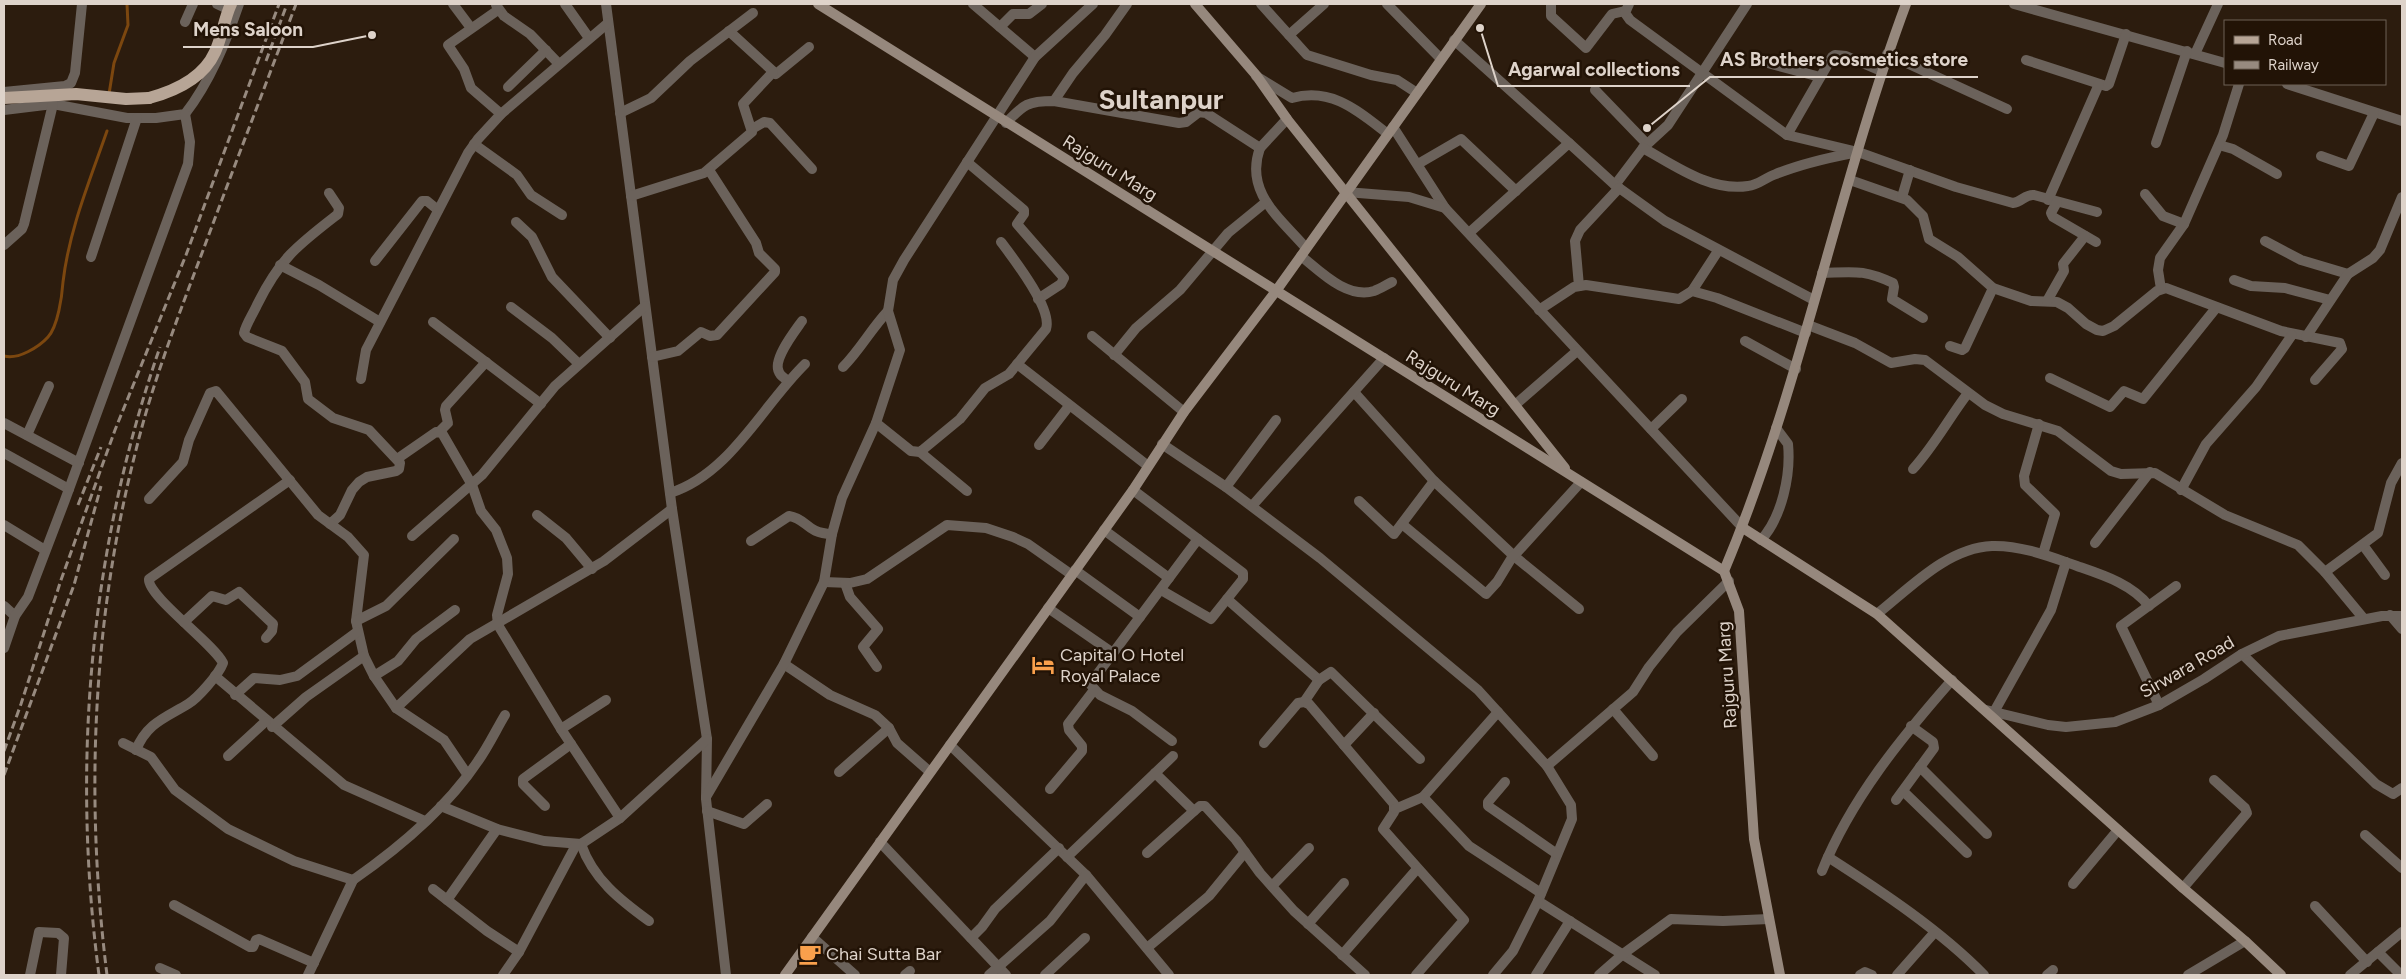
<svg xmlns="http://www.w3.org/2000/svg" width="2406" height="979" viewBox="0 0 2406 979" font-family="Figtree,sans-serif">
  <style>
    .lines { fill: none; stroke-linecap: round; stroke-linejoin: round }
    .stream { stroke: #7c470f; stroke-width: 3 }
    .street { stroke: #6b625b; stroke-width: 10 }
    .secondary { stroke: #96887d; stroke-width: 10 }
    .primary { stroke: #b7a596; stroke-width: 12 }
    .rail { stroke: #978a7f; stroke-width: 3; stroke-dasharray: 8 4; stroke-linecap: butt }
    .primary-bridge { stroke: #b7a596; stroke-width: 12 }
    .labels { text-anchor: middle; dominant-baseline: central; stroke-width: 5; stroke-linejoin: round; paint-order: stroke }
    .street-label { font-size: 18px; fill: #ded3ca; stroke: #221306 }
    .poi-label { font-size: 18px; fill: #ded3ca; stroke: #221306; text-anchor: start }
    .town-label { font-size: 28px; font-weight: bold; fill: #ded3ca; stroke: #221306 }
    .leader { fill: none; stroke: #ded3ca; stroke-width: 2 }
    .callout-dot { fill: #ded3ca; stroke: #221306; stroke-width: 2 }
    .callout-label { font-size: 19px; text-anchor: middle; font-weight: bold; fill: #ded3ca; stroke: #221306; stroke-width: 5; stroke-linejoin: round; paint-order: stroke }
  </style>
  <rect width="100%" height="100%" fill="#2c1c0e"/>
  <g class="lines">
    <g class="stream">
      <path d="M109,94L114,63L128,25L127,4"/>
      <path d="M4,356C18,360 39,347 48,337C58,326 62,296 63,282C69,230 90,180 107,131"/>
    </g>
    <g class="street">
      <path d="M217,4L234,12"/>
      <path d="M453,4L471,28"/>
      <path d="M565,4L589,38"/>
      <path d="M606,4L672,509L707,739L706,799L726,975"/>
      <path d="M973,4L1035,57"/>
      <path d="M1261,4L1307,55L1371,75L1397,80L1417,93"/>
      <path d="M1387,4L1441,59"/>
      <path d="M1551,4V16L1586,48L1612,14L1625,11"/>
      <path d="M1629,4L1625,13L1630,20L1787,135L1858,152L1956,187L2013,203C2022,202 2025,194 2034,195L2097,212"/>
      <path d="M2014,4L2225,63"/>
      <path d="M496,5L504,16L530,34L559,64"/>
      <path d="M498,10L448,45L464,69L471,88L501,114"/>
      <path d="M185,22L193,4"/>
      <path d="M1000,27L1013,14H1029L1042,4"/>
      <path d="M729,31L776,74L809,47"/>
      <path d="M1289,35L1324,4"/>
      <path d="M1454,40L1569,143"/>
      <path d="M1887,54L2007,109"/>
      <path d="M2195,54L2218,4"/>
      <path d="M2026,60L2106,86L2109,84L2126,34"/>
      <path d="M1764,62L1820,77"/>
      <path d="M1256,76L1292,98C1332,87 1358,111 1388,134"/>
      <path d="M2287,84L2402,121"/>
      <path d="M508,87L546,50"/>
      <path d="M1595,90L1646,143"/>
      <path d="M4,92L65,86L71,83L75,73L82,4"/>
      <path d="M1054,101L1073,73L1105,35L1127,4"/>
      <path d="M4,110L53,104L127,118H156L185,114C210,82 226,42 239,4"/>
      <path d="M620,113L651,98L690,61L753,13"/>
      <path d="M1006,123C1024,104 1028,101 1054,101L1179,123L1186,122L1199,112L1206,113L1260,148C1244,192 1280,218 1306,248"/>
      <path d="M1393,127L1445,208"/>
      <path d="M752,129L764,122L770,123L812,169"/>
      <path d="M1787,135L1832,57L1835,55L1846,56L1881,71"/>
      <path d="M2156,143L2187,51"/>
      <path d="M474,144L517,175L531,195L562,215"/>
      <path d="M2219,145L2233,149L2277,174"/>
      <path d="M1260,148L1287,119"/>
      <path d="M1643,148L1668,125L1747,4"/>
      <path d="M2321,156L2349,166L2374,113"/>
      <path d="M967,162L1024,210V214L1017,224L1064,278L1061,284L1038,299"/>
      <path d="M1418,164L1461,139L1516,191"/>
      <path d="M1850,180L1907,200L1923,216L1929,239L1958,257L1993,288L2031,301L2057,302L2068,308L2086,324L2097,330L2103,331L2114,326L2157,291L2166,288L2281,331L2340,343L2342,349L2315,380"/>
      <path d="M1615,185L1643,148C1674,165 1710,192 1748,186C1759,185 1766,177 1776,174C1801,164 1827,158 1853,153"/>
      <path d="M1346,192L1409,197L1445,208L1743,528"/>
      <path d="M329,193L339,208L338,214C298,245 280,258 257,305C253,314 246,324 244,333L247,337L282,351L305,382L308,399L333,418L369,430L400,463L399,469L396,471L367,477L359,482L352,490L340,515L330,524"/>
      <path d="M2145,194L2163,216L2184,224"/>
      <path d="M631,196L704,173L752,132L743,104L773,72"/>
      <path d="M1902,197L1910,170"/>
      <path d="M2048,200L2099,84"/>
      <path d="M2057,202L2051,213L2053,217L2096,242"/>
      <path d="M516,222L532,237L552,277L610,338"/>
      <path d="M1469,233L1569,143L1615,185L1665,221L1814,300"/>
      <path d="M2265,241L2301,260L2348,274"/>
      <path d="M4,245L22,229L24,224L53,104"/>
      <path d="M1301,256C1320,271 1346,299 1374,291C1380,289 1386,285 1392,282"/>
      <path d="M91,257L137,118"/>
      <path d="M375,261L422,201H427L438,210"/>
      <path d="M280,265L319,285L380,322"/>
      <path d="M1822,273C1854,272 1863,269 1893,283L1894,287L1892,299L1923,318"/>
      <path d="M2234,280L2251,286L2285,288L2330,300"/>
      <path d="M1579,286L1575,241L1580,230L1619,188"/>
      <path d="M2161,289L2158,270L2160,258L2184,224L2223,135L2239,84"/>
      <path d="M1692,291L1718,251"/>
      <path d="M2047,301L2064,271L2063,264L2085,236"/>
      <path d="M511,307L552,338L579,364"/>
      <path d="M1539,310L1574,287L1586,285L1679,299L1692,291L1717,298L1806,333"/>
      <path d="M433,322L541,404"/>
      <path d="M1808,325L1855,343L1891,363L1915,359L1925,360L1985,405L2003,414L2058,431L2111,471L2121,474L2155,473L2225,515L2298,545L2325,572L2364,619"/>
      <path d="M1092,336L1184,412"/>
      <path d="M2306,337L2348,274L2373,258L2380,250L2402,197"/>
      <path d="M1745,341L1796,369"/>
      <path d="M1950,346L1962,350L1965,348L1993,288"/>
      <path d="M1114,355L1136,328L1180,290L1228,233L1266,202"/>
      <path d="M652,357L678,351L701,332L710,336L717,335L775,272V269L759,253L756,243L709,170"/>
      <path d="M1017,364L1148,466"/>
      <path d="M843,367C860,350 871,329 888,311"/>
      <path d="M2050,378L2110,407L2124,391L2143,399L2216,308"/>
      <path d="M361,379L366,350L468,153L478,139L501,114L608,23"/>
      <path d="M788,381C785,378 780,376 779,372C772,360 795,331 802,321"/>
      <path d="M1354,392L1434,481L1514,556L1579,609"/>
      <path d="M1515,405L1577,351"/>
      <path d="M4,423L79,463"/>
      <path d="M876,423L911,451L920,452L960,419L985,388L1009,374L1046,329C1053,309 1013,258 1001,242"/>
      <path d="M2039,424L2024,476L2025,485L2055,514L2043,554"/>
      <path d="M1651,429L1682,399"/>
      <path d="M440,431L448,423L445,410L446,406L486,362"/>
      <path d="M27,435L49,386"/>
      <path d="M1162,444L1226,487L1320,558L1478,690L1547,766L1633,692L1649,667L1677,632L1729,581"/>
      <path d="M1039,445L1069,406"/>
      <path d="M920,452L967,491"/>
      <path d="M4,453L69,489"/>
      <path d="M397,459L436,432L442,433L472,485L481,511L496,530L507,558L508,574L497,615L498,625L561,729L620,818"/>
      <path d="M1913,469C1934,446 1949,418 1968,393"/>
      <path d="M1226,487L1276,420"/>
      <path d="M1133,490L1243,573V579L1211,619L1161,590"/>
      <path d="M2181,490L2206,444L2256,387L2292,335"/>
      <path d="M670,493C730,474 762,406 805,364"/>
      <path d="M149,499L183,462L189,440L210,393L216,391L318,515L348,537L364,555L356,621L364,656L374,676L396,708L444,740L467,774"/>
      <path d="M1359,501L1394,534L1434,481"/>
      <path d="M1252,506L1384,358"/>
      <path d="M537,515L566,538L592,569"/>
      <path d="M1402,524L1486,594L1497,582L1511,559L1581,482"/>
      <path d="M4,525L45,550"/>
      <path d="M1104,530L1169,578"/>
      <path d="M412,536L482,475L555,386L645,306"/>
      <path d="M1761,540C1782,517 1791,475 1788,444L1776,428"/>
      <path d="M751,541L789,516C808,519 805,533 832,534"/>
      <path d="M2095,543L2150,472"/>
      <path d="M2363,545L2385,575"/>
      <path d="M1075,570L1140,617"/>
      <path d="M2325,572L2378,533L2391,483L2402,463"/>
      <path d="M824,582L850,583L867,579L947,525L986,528L1013,537L1028,544L1072,575"/>
      <path d="M845,583L850,597L878,629L863,647L877,667"/>
      <path d="M1227,599L1319,680"/>
      <path d="M4,606L15,616"/>
      <path d="M1048,608L1113,653"/>
      <path d="M1877,614C1910,588 1947,548 1992,546C2021,545 2051,557 2077,566C2103,575 2132,584 2149,606"/>
      <path d="M2390,615L2402,629"/>
      <path d="M356,621L386,606L454,539"/>
      <path d="M184,622L212,596L226,600L239,592L273,624L272,631L266,638"/>
      <path d="M4,648L15,616L28,597L65,500L188,164L190,142L185,114"/>
      <path d="M2242,654L2376,784L2393,794L2402,788"/>
      <path d="M784,664L830,695L875,715L889,728L897,743L930,772"/>
      <path d="M215,676L344,785L425,821"/>
      <path d="M374,676L398,661L416,639L455,610"/>
      <path d="M235,695L254,678L280,680L297,676L357,632"/>
      <path d="M1304,702L1319,680L1331,672L1420,759"/>
      <path d="M2159,705L2121,626L2176,586"/>
      <path d="M396,708L470,639L604,561L672,509"/>
      <path d="M1613,709L1653,756"/>
      <path d="M1986,710L2048,725L2066,727L2115,722L2159,705L2204,679L2242,654L2279,636L2382,616H2402"/>
      <path d="M1994,712L2051,610L2066,562"/>
      <path d="M272,727L306,697L364,656"/>
      <path d="M561,729L606,700"/>
      <path d="M1172,741L1132,711L1100,695L1090,684L1198,539"/>
      <path d="M123,743L151,757L175,790L228,829L294,861L353,880C399,848 446,809 478,761C488,747 496,730 505,715"/>
      <path d="M1264,743L1298,703L1304,702L1309,704L1394,804V812L1383,829L1464,920L1416,975"/>
      <path d="M950,745L1086,875L1169,975"/>
      <path d="M1344,745L1374,713"/>
      <path d="M136,750C147,723 165,718 188,704C198,698 219,674 223,663C214,644 147,596 149,579L290,480"/>
      <path d="M228,756L266,721"/>
      <path d="M1547,766L1571,805L1572,819L1538,901L1655,975"/>
      <path d="M1920,767L1987,834"/>
      <path d="M839,772L889,728"/>
      <path d="M1155,773L1194,811"/>
      <path d="M1505,782L1488,802V806L1557,854"/>
      <path d="M1050,789L1082,751V746L1069,730L1068,724L1094,690"/>
      <path d="M1903,791L1967,853"/>
      <path d="M706,797L784,664L824,582L832,534L842,498L876,423L900,350L888,311L893,280L904,260L1035,57L1093,4"/>
      <path d="M1423,797L1498,712"/>
      <path d="M1896,800L1934,748L1933,742L1911,726"/>
      <path d="M441,806L497,829L544,841L581,844L620,818L707,739"/>
      <path d="M545,806L523,784V779L571,744"/>
      <path d="M1395,809L1423,797L1469,846L1541,893"/>
      <path d="M707,811L744,824L767,804"/>
      <path d="M2365,835L2402,868"/>
      <path d="M880,842L1006,975"/>
      <path d="M581,844C593,879 620,900 649,921"/>
      <path d="M1147,853L1194,811L1200,806H1205L1236,840L1260,873L1294,911L1365,975"/>
      <path d="M1067,857L1173,756"/>
      <path d="M1828,857C1881,891 1940,930 1984,975"/>
      <path d="M1822,871C1851,799 1901,738 1952,680"/>
      <path d="M2073,884L2118,830"/>
      <path d="M1272,886L1309,848"/>
      <path d="M2183,888L2247,813L2245,808L2214,780"/>
      <path d="M433,889L487,931L519,952"/>
      <path d="M447,900L497,829"/>
      <path d="M174,905L250,947H253L256,940L259,939L314,963"/>
      <path d="M2315,906L2367,962"/>
      <path d="M1308,924L1344,883"/>
      <path d="M812,937L855,975"/>
      <path d="M971,938L982,927L995,909L1059,848"/>
      <path d="M1147,948L1209,896L1245,852"/>
      <path d="M2378,952L2401,975"/>
      <path d="M1342,955L1417,869"/>
      <path d="M160,968L176,975"/>
      <path d="M30,975L39,932L58,933L64,938L61,975"/>
      <path d="M308,975L353,880"/>
      <path d="M503,975L519,952L576,845"/>
      <path d="M905,975L910,971"/>
      <path d="M989,975L1050,921L1086,875"/>
      <path d="M1045,975L1085,938"/>
      <path d="M1493,975L1513,951L1538,901"/>
      <path d="M1536,975L1570,921"/>
      <path d="M1599,975L1623,954L1671,919L1723,921L1769,919"/>
      <path d="M1860,975L1865,972L1872,975"/>
      <path d="M1897,975L1934,933"/>
      <path d="M2047,975L2053,970"/>
      <path d="M2188,975L2245,941"/>
      <path d="M2350,975L2402,932"/>
    </g>
    <g class="secondary">
      <path d="M818,4L1724,571L1739,611L1754,839L1780,975"/>
      <path d="M1195,4L1256,75L1287,119L1565,468"/>
      <path d="M1743,528L1877,614L2183,888L2245,941L2281,975"/>
      <path d="M1724,571C1801,388 1837,190 1906,4"/>
      <path d="M785,975L1133,490L1184,412L1276,291L1481,4"/>
    </g>
    <path class="primary" d="M4,98L76,94L126,99L149,98"/>
    <g class="rail">
      <path d="M266,61L287,4"/>
      <path d="M78,505L101,447"/>
      <path d="M4,751L21,704L61,580L115,430L186,255L279,4"/>
      <path d="M4,775L74,585L101,486"/>
      <path d="M99,975C71,763 90,549 160,347"/>
      <path d="M107,975C85,800 92,621 136,450C153,380 180,312 205,245C235,164 266,84 296,4"/>
    </g>
    <path class="primary-bridge" d="M149,98C175,91 203,79 215,52C222,37 224,19 231,4"/>
  </g>
  <defs>
    <symbol id="hotel-bare" viewBox="-9 -9 18 18"><path d="M-6-4.5h1.5V1H6V5H4.5V3h-9V5H-6ZM-4 0a1.8 1.8 0 1 1 3.6 0ZM.5 0V-2.5h3Q6-2.5 6 0Z" fill="#f9a04c" stroke="#221306" stroke-width="2.5" paint-order="stroke"/></symbol>
    <symbol id="cafe-bare" viewBox="-9 -9 18 18"><path d="M-5.5-4.5H6V0H3Q3 3.5 0 3.5H-2.5Q-5.5 3.5-5.5 0ZM3-3.2v2h1.7v-2ZM-6 4.5H4V6H-6Z" fill="#f9a04c" stroke="#221306" stroke-width="2.5" paint-order="stroke"/></symbol>
  </defs>
  <g fill-rule="evenodd">
    <use href="#hotel-bare" x="1027" y="649" width="32" height="32"/>
    <use href="#cafe-bare" x="794" y="938" width="32" height="32"/>
  </g>
  <g class="labels">
    <g class="street-label">
      <text transform="translate(1110 168) rotate(32)">Rajguru Marg</text>
      <text transform="translate(1453 383) rotate(32)">Rajguru Marg</text>
      <text transform="translate(2187 667) rotate(-30)">Sirwara Road</text>
      <text transform="translate(1727 675) rotate(-94)">Rajguru Marg</text>
    </g>
    <g class="poi-label">
      <text x="1060" y="655">Capital O Hotel<tspan x="1060" dy="21">Royal Palace</tspan></text>
      <text x="826" y="954">Chai Sutta Bar</text>
    </g>
    <g class="town-label">
      <text x="1161" y="99">Sultanpur</text>
    </g>
  </g>
  <path class="leader" d="M372 35L313 47H183M1647 128L1710 77H1978M1480 28L1498 86H1690"/>
  <g class="callout-dot">
    <circle cx="372" cy="35" r="5"/>
    <circle cx="1647" cy="128" r="5"/>
    <circle cx="1480" cy="28" r="5"/>
  </g>
  <g class="callout-label">
    <text x="248" y="36">Mens Saloon</text>
    <text x="1844" y="66">AS Brothers cosmetics store</text>
    <text x="1594" y="76">Agarwal collections</text>
  </g>
  <rect width="2406" height="979" fill="none" stroke="#ded3ca" stroke-width="10"/>
  <rect x="2224" y="20" width="162" height="65" fill="#221306" stroke="#6d6054"/>
  <rect x="2234" y="36" width="25" height="8" fill="#b7a596" stroke="#6d6054"/>
  <text x="2268" y="45" font-size="15" fill="#ded3ca">Road</text>
  <rect x="2234" y="61" width="25" height="8" fill="#978a7f" stroke="#6d6054"/>
  <text x="2268" y="70" font-size="15" fill="#ded3ca">Railway</text>
</svg>
